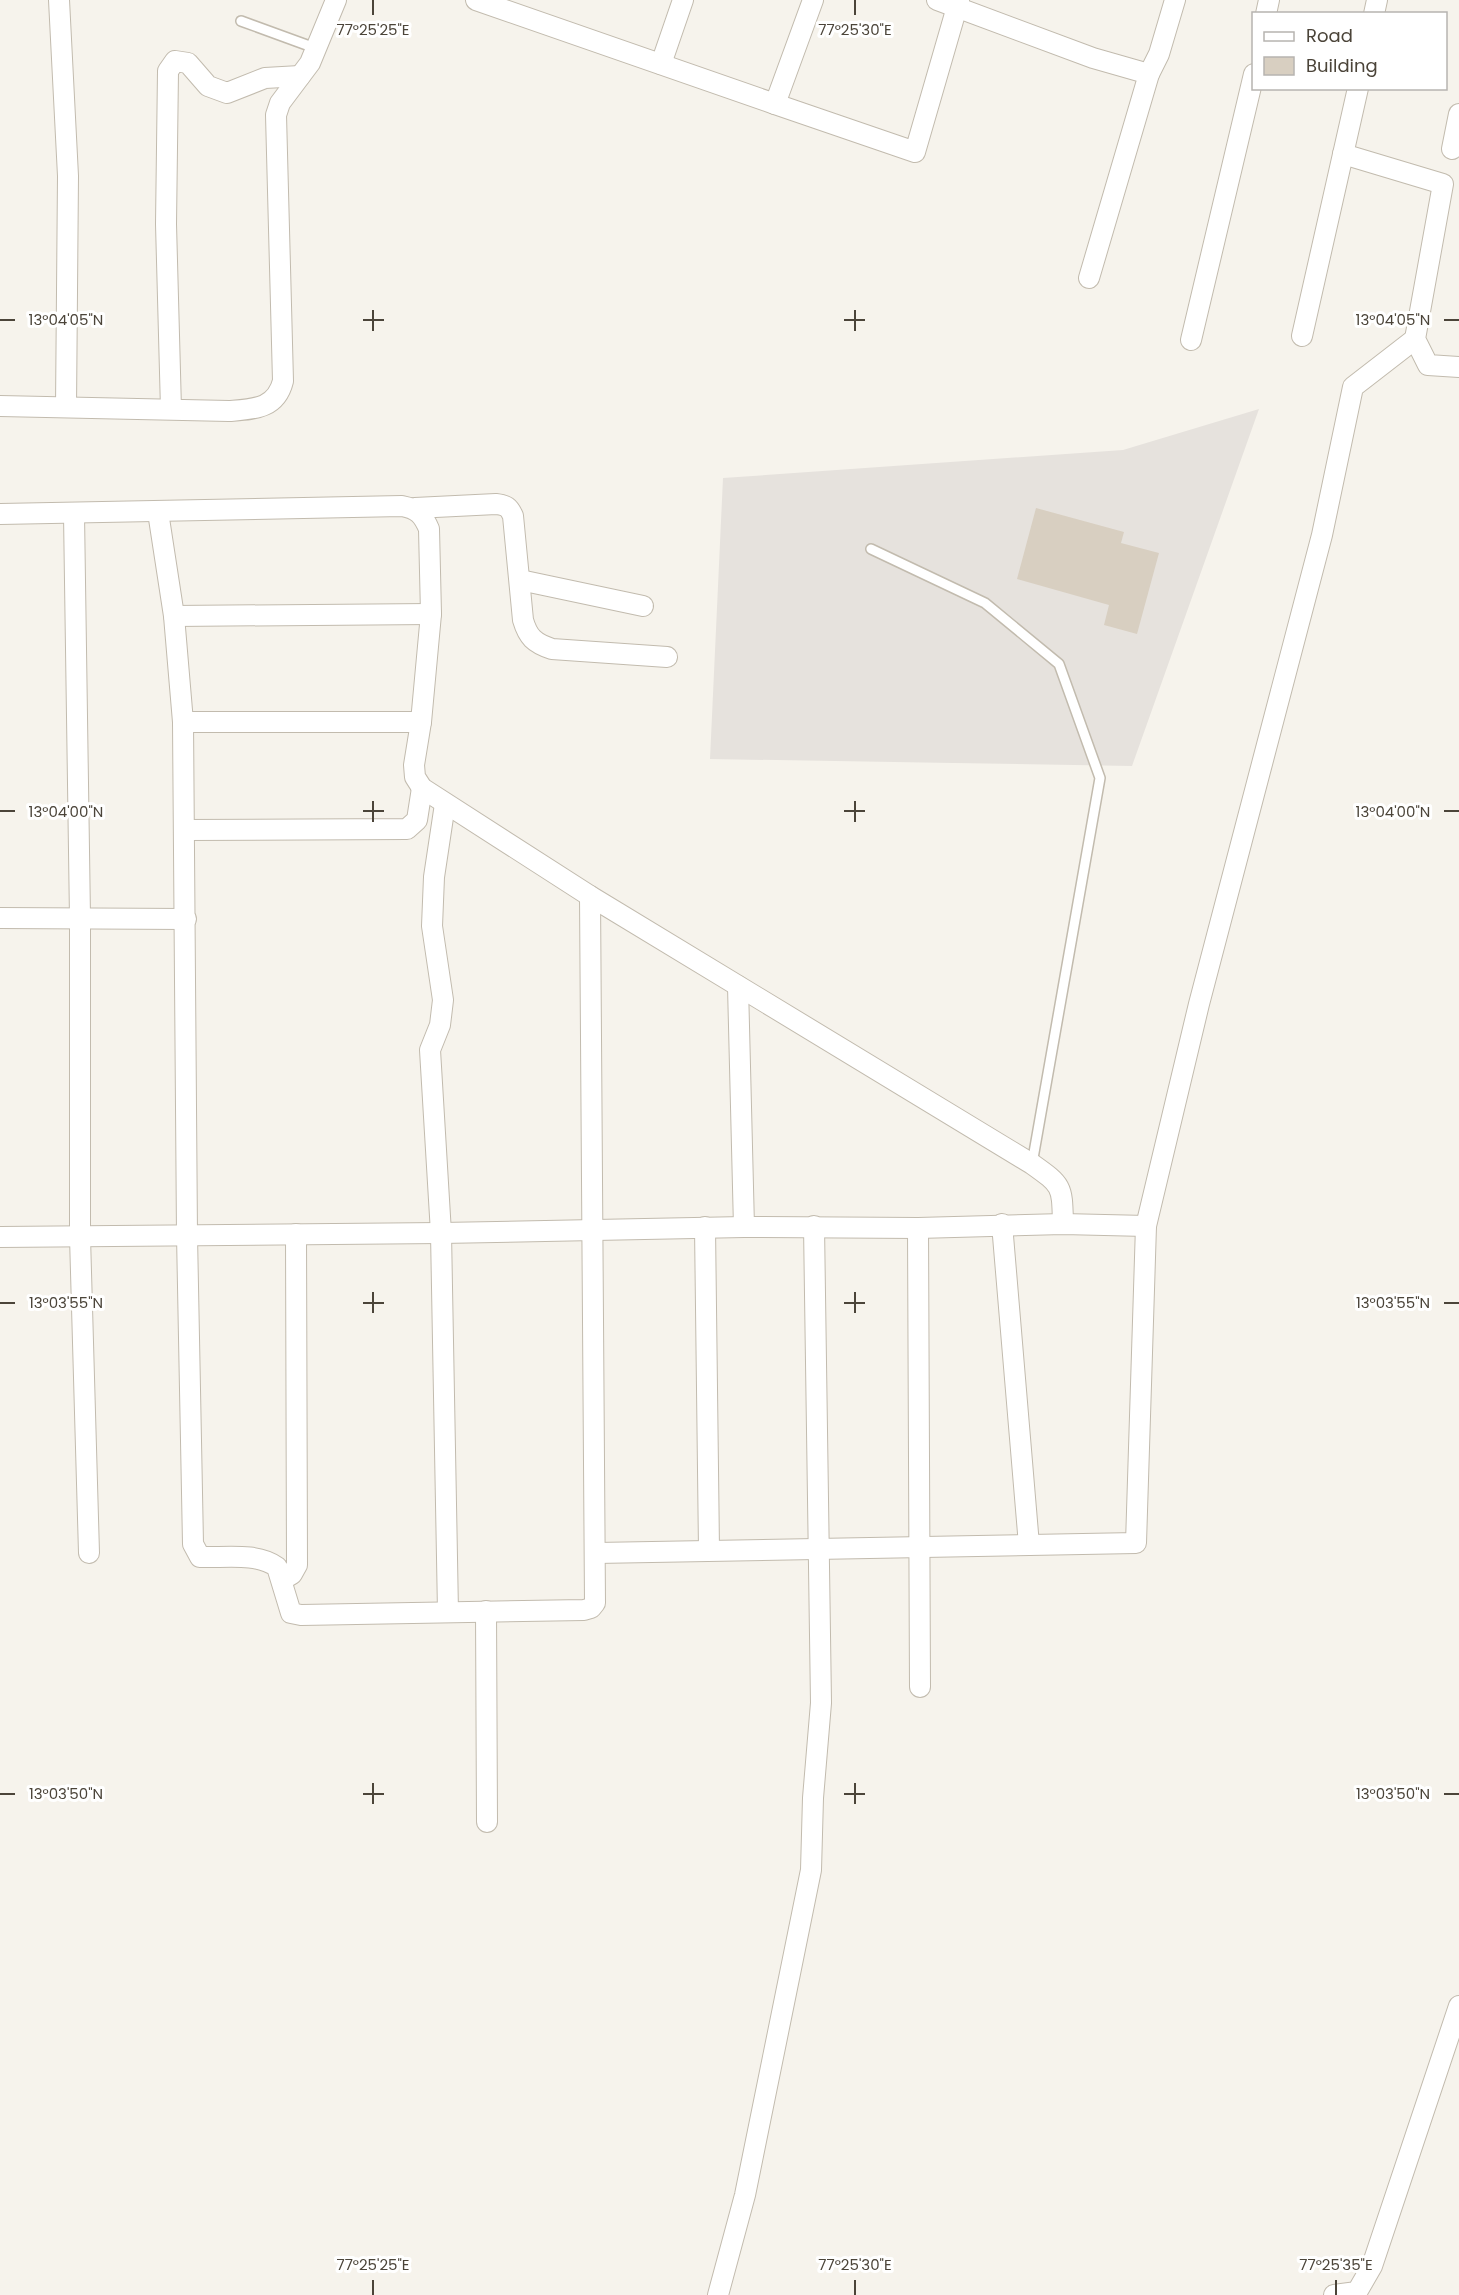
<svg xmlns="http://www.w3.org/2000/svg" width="1459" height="2295" viewBox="0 0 1459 2295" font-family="Poppins,sans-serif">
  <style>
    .industrial { fill: #e6e2dd }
    .building { fill: #d8cfc1 }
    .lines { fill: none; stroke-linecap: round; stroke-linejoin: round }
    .lane-casing { stroke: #c2bbae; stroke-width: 12 }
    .street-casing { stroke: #c2bbae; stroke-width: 22 }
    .lane { stroke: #fff; stroke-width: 9 }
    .street { stroke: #fff; stroke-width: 20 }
    .ticks { fill: none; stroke: #4b4439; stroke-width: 2 }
    .ticks-label { font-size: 15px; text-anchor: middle; fill: #4b4439; stroke: #fff; stroke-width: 6; stroke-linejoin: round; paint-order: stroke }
  </style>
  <rect width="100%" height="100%" fill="#f6f3ec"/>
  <path class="industrial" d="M1259,409L1132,766L710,759L723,478L1123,450Z"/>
  <path class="building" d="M1036,508L1124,532L1121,543L1159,553L1137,634L1104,625L1109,605L1017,579Z"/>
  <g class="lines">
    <defs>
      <g id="lane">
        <path d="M241,21L315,48"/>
        <path d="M871,549L985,603L1059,664L1100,778L1032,1164"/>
      </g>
      <g id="street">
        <path d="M59,0L68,176L66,407"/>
        <path d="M476,0L775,104L813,0"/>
        <path d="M937,0L1093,58L1149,74L1159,54L1175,0"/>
        <path d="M1266,14L1269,0"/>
        <path d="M1374,14L1377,0"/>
        <path d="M661,64L683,0"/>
        <path d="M775,104L915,152L959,0"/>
        <path d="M1452,149L1459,114"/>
        <path d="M1343,154L1443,184L1415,339L1428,365L1459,367"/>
        <path d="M1089,278L1149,74"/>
        <path d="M1302,336L1358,88"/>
        <path d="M1191,340L1254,74"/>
        <path d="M0,406L229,411C254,409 276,409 283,381L276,115L280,103L310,63L336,0"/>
        <path d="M171,409L166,224L168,71L175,61L188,63L208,86L227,93L265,78L300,76"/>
        <path d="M415,508L496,504C506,505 509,507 513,516L523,620C528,637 534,643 552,649L667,657"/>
        <path d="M158,512L174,616L183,722L187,1235L193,1544L200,1557C223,1558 257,1552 277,1567L291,1613L301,1615L584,1610L591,1608L595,1603L590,896"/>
        <path d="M0,514L402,506C418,509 423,515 429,529L431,614L421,722L414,765L415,777L422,788L590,896L1032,1164C1063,1186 1062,1186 1063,1224"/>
        <path d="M74,514L80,918V1237L89,1553"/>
        <path d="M520,580L643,606"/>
        <path d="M174,616L431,614"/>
        <path d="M183,722H421"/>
        <path d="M445,804L434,877L432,926L443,1000L440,1025L430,1050L441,1233L448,1612"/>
        <path d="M185,830L407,829L417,820L422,788"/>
        <path d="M0,918L186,919"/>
        <path d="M738,986L744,1227"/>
        <path d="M1002,1224L1029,1545"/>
        <path d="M705,1227L709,1550"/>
        <path d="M918,1228L920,1687"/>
        <path d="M0,1237L441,1233L744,1227L918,1228L1063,1224L1146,1226"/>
        <path d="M596,1553L1136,1543L1146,1226L1199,1004L1322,535L1353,387L1415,339"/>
        <path d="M282,1580L292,1574L297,1565L296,1234"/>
        <path d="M486,1611L487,1822"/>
        <path d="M718,2295L745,2195L811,1870L813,1798L821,1703L814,1226"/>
        <path d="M1334,2295L1357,2292L1372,2266L1459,2006"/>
      </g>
    </defs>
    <use href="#lane" class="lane-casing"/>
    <use href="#street" class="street-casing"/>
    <use href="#lane" class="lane"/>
    <use href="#street" class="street"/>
  </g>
  <path class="ticks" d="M373,0V15M855,0V15M373,310V331M855,310V331M0,320H15M363,320H384M844,320H865M1444,320H1459M373,801V822M855,801V822M0,811H15M363,811H384M844,811H865M1444,811H1459M373,1292V1313M855,1292V1313M0,1303H15M363,1303H384M844,1303H865M1444,1303H1459M373,1783V1804M855,1783V1804M0,1794H15M363,1794H384M844,1794H865M1444,1794H1459M373,2280V2295M855,2280V2295M1336,2280V2295"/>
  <g class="ticks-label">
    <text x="373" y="35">77°25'25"E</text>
    <text x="855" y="35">77°25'30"E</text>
    <text x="66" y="325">13°04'05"N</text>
    <text x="1393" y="325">13°04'05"N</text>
    <text x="66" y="817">13°04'00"N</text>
    <text x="1393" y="817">13°04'00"N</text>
    <text x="66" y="1308">13°03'55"N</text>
    <text x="1393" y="1308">13°03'55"N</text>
    <text x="66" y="1799">13°03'50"N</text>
    <text x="1393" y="1799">13°03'50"N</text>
    <text x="373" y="2270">77°25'25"E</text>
    <text x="855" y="2270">77°25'30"E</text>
    <text x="1336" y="2270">77°25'35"E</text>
  </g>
  <rect x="1252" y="12" width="195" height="78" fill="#ffffff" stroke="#b7b4b0" stroke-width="1.5"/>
  <rect x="1264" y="32" width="30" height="9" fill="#ffffff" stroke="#b7b4b0" stroke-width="1.5"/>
  <text x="1306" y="42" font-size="18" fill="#4b4439">Road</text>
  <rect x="1264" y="57" width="30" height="18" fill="#d8cfc1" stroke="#b7b4b0" stroke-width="1.5"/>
  <text x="1306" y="72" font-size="18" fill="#4b4439">Building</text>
</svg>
